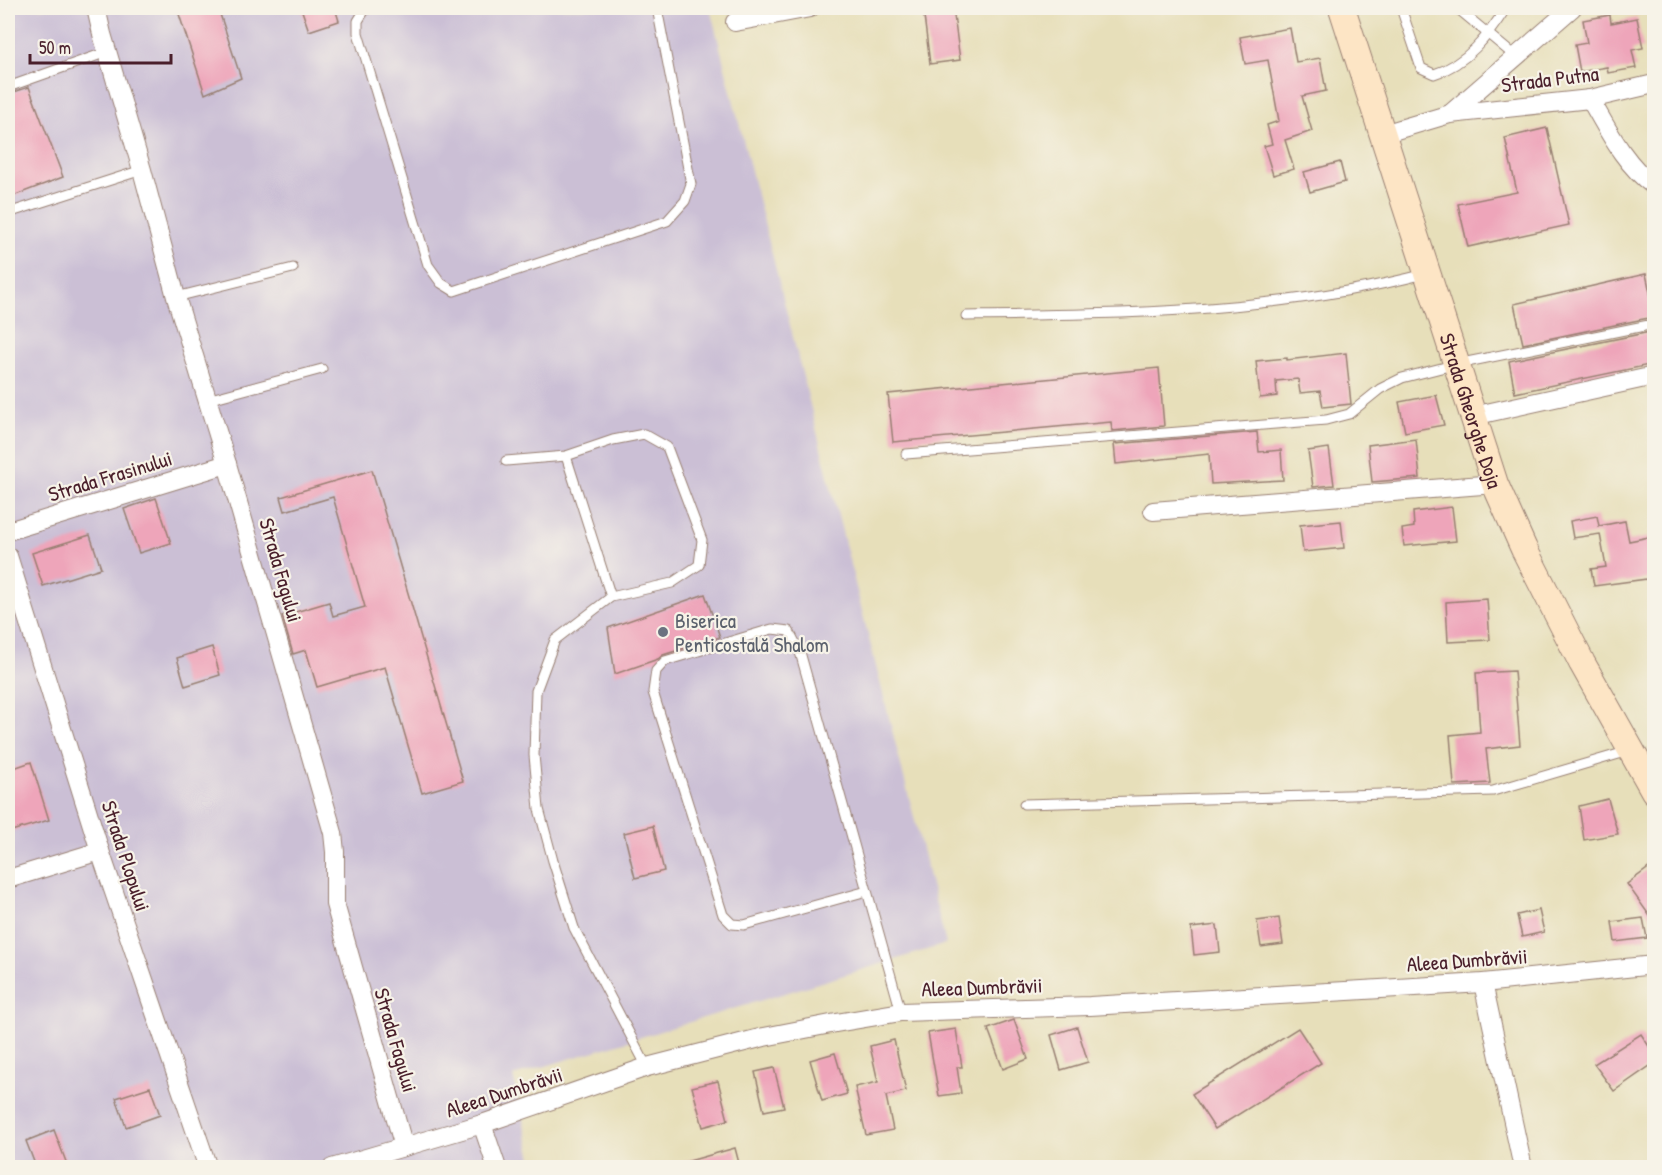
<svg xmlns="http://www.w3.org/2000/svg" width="1662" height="1175" viewBox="0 0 1662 1175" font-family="'Patrick Hand',sans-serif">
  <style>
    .industrial { fill: #cbbfd5 }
    .building { fill: #eea5ba }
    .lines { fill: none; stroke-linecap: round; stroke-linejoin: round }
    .service-casing { stroke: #987f72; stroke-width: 11 }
    .minor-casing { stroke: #987f72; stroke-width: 20 }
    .secondary-casing { stroke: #987f72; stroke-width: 28 }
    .service { stroke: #fff; stroke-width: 9 }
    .minor { stroke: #fff; stroke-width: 18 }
    .secondary { stroke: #fde5c5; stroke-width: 26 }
    .worship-dot { fill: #6b7280; stroke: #f7f3e8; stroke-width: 2 }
    .labels { text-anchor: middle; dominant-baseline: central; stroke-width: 4.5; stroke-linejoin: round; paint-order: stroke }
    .street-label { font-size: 21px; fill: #4a1f2b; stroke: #f7f3e8 }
    .worship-label { font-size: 21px; fill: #5b616d; stroke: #f7f3e8; text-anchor: start }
  </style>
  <rect width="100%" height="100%" fill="#f7f3e8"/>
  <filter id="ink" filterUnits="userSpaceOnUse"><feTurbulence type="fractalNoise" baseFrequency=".0167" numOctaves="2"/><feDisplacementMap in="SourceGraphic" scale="12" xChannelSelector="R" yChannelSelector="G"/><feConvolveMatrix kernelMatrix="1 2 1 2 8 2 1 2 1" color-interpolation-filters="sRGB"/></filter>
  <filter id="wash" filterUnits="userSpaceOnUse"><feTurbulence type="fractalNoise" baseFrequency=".008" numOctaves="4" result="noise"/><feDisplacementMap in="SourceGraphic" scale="24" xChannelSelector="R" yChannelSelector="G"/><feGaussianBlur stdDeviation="1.35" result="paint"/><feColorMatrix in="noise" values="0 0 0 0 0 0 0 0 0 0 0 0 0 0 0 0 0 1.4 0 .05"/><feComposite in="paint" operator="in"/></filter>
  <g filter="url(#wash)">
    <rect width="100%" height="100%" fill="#e7dfba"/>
    <path class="industrial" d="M8,8H710L946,944L513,1076L534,1167H8Z"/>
    <g id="blocks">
      <g class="building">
        <path d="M177,8H218L241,78L205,94Z"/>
        <path d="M301,8H335L339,21L309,31Z"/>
        <path d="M923,8H953L960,60L930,64Z"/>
        <path d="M1610,15L1611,23L1637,18L1643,48L1632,50L1636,68L1608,73L1607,67L1580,72L1575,45L1587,43L1583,20Z"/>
        <path d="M1290,28L1296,62L1320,58L1326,91L1302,96L1312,131L1285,140L1294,169L1273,175L1264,146L1272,144L1267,125L1279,121L1268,60L1245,64L1240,37Z"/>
        <path d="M29,87L63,177L8,198V94Z"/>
        <path d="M1547,128L1569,225L1468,247L1458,204L1517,192L1505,138Z"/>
        <path d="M1340,162L1345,182L1310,192L1304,172Z"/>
        <path d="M1646,274L1654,311V321L1648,318L1523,344L1514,304Z"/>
        <path d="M1654,329V364L1515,393L1509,361L1650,332Z"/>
        <path d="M1346,353L1351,404L1323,407L1320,391L1300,393L1298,379L1276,381L1277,396L1260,398L1256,361L1287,358V360Z"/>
        <path d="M1159,368L1164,426L1112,431L1111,422L893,442L888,394Z"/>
        <path d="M1436,395L1444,425L1405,432L1399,402Z"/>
        <path d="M1257,432L1259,452L1281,450L1283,480L1211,484L1209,454L1116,464L1114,444Z"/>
        <path d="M1416,439L1420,478L1372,482L1368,445Z"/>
        <path d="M1329,448L1334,485L1313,487L1308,451Z"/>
        <path d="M372,470L463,781L422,793L385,667L317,687L306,650L293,654L282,616L329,602L333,616L365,607L333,497L285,511L281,497Z"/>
        <path d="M156,498L171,543L139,553L124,509Z"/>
        <path d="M1452,507L1456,541L1404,546L1402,529L1414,527L1413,512Z"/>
        <path d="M1597,516L1599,526L1625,521L1629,541L1654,536V555H1650L1654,578L1594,586L1591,569L1606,567L1600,534L1573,538L1570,521Z"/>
        <path d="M1341,521L1344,548L1303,552L1300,525Z"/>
        <path d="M90,535L101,568L43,586L32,553Z"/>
        <path d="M705,594L720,637L663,655L658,659L615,674L608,628Z"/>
        <path d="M1487,599L1490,640L1448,642L1446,602Z"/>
        <path d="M212,647L220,675L185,686L177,658Z"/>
        <path d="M1514,671L1520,745L1486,749L1490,783L1454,785L1450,735L1480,732L1476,673Z"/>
        <path d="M31,762L49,820L8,832V770Z"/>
        <path d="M1608,799L1618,834L1584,840L1579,806Z"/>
        <path d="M653,826L664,871L635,878L624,833Z"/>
        <path d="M1654,864V922L1627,884Z"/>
        <path d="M1539,910L1544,932L1522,937L1517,915Z"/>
        <path d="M1279,918L1283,944L1261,947L1257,921Z"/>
        <path d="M1643,918L1647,938L1615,942L1612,922Z"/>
        <path d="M1217,925L1220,952L1194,955L1191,928Z"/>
        <path d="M1014,1020L1028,1059L1003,1069L988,1029Z"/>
        <path d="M1077,1027L1088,1062L1061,1070L1051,1035Z"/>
        <path d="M1298,1028L1321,1063L1215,1129L1192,1094Z"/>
        <path d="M956,1029L962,1067H957L961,1093L939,1096L928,1033Z"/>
        <path d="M1641,1034L1654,1054V1063L1614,1091L1594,1064Z"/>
        <path d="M894,1040L906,1091L886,1096L893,1130L866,1135L855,1087L878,1082L870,1046Z"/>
        <path d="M835,1053L847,1094L822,1101L810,1060Z"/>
        <path d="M774,1068L784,1107L764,1111L755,1072Z"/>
        <path d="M718,1081L728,1120L703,1127L692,1087Z"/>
        <path d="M150,1087L160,1115L126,1127L116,1098Z"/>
        <path d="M54,1130L68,1167H36L26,1141Z"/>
        <path d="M735,1148L740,1167H683L682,1163Z"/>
      </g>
    </g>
  </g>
  <g filter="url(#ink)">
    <use href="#blocks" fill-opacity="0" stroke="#987f72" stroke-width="1.5"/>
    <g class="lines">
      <defs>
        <g id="service">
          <path d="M366,8L358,21V33L428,265L441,283L454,291L667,221L685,201L691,184L657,8"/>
          <path d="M1401,8L1421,68L1434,74C1467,64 1488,36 1506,8"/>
          <path d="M1457,8L1516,57"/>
          <path d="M8,87L107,52"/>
          <path d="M8,213L142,170"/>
          <path d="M176,297L293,268"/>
          <path d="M966,316C1122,314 1274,313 1425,274"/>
          <path d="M207,400L322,369"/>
          <path d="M906,454L1326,420L1349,414L1380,389L1402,378L1457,364L1649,325"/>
          <path d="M566,456L611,597"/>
          <path d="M506,461L566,456L613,440L644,434L667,447L702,540L699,565L672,583L611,597L555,640L536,691L534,755L539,809L553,861L574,928L647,1067"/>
          <path d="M1024,804L1493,791L1629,751"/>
          <path d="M867,891L744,925L732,924L723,915L653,692L656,671L665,661L772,629L789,631L800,652L901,1012"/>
        </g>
        <g id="minor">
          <path d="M96,8L102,34L142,170L176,297L227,464L333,833L335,852V904L404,1147"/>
          <path d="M735,22L810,8"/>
          <path d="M1590,99C1608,130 1624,164 1654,186"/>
          <path d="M1450,114L1572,8"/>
          <path d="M1383,134L1450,114L1590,99L1654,84"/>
          <path d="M1473,416L1654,376"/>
          <path d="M1153,511L1495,484"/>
          <path d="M8,531L227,464"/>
          <path d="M8,556L100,851L208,1168"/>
          <path d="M8,879L100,851"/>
          <path d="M1483,983L1523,1168"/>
          <path d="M482,1124L497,1168"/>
          <path d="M332,1168L482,1124L647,1067L764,1037L836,1023L901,1012L1090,1006L1483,983L1654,965"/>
        </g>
        <g id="secondary">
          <path id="s1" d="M1342,8L1495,484L1524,549L1582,663L1654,791"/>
        </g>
      </defs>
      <use href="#service" class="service-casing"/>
      <use href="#minor" class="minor-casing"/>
      <use href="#secondary" class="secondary-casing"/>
      <use href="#service" class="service"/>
      <use href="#minor" class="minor"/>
      <use href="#secondary" class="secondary"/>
    </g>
  </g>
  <circle class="worship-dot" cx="663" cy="632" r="6"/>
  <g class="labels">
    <g class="street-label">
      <text transform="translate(1550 79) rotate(-7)">Strada Putna</text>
      <text stroke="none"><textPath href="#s1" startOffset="423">Strada Gheorghe Doja</textPath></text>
      <text transform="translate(110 476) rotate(-17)">Strada Frasinului</text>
      <text transform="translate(281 570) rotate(74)">Strada Fagului</text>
      <text transform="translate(126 856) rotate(72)">Strada Plopului</text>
      <text transform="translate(1467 960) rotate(-4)">Aleea Dumbrăvii</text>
      <text transform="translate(982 987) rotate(-2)">Aleea Dumbrăvii</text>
      <text transform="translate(396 1040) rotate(74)">Strada Fagului</text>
      <text transform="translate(504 1092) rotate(-18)">Aleea Dumbrăvii</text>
    </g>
    <g class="worship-label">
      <text x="675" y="620">Biserica<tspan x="675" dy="24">Penticostală Shalom</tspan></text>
    </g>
  </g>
  <rect width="1662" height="1175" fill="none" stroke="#f7f3e8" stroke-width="30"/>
  <path d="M30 54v9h141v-9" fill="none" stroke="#4a1f2b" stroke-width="3"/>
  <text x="39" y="54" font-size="18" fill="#4a1f2b" stroke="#f7f3e8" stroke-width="4.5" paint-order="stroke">50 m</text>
</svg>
